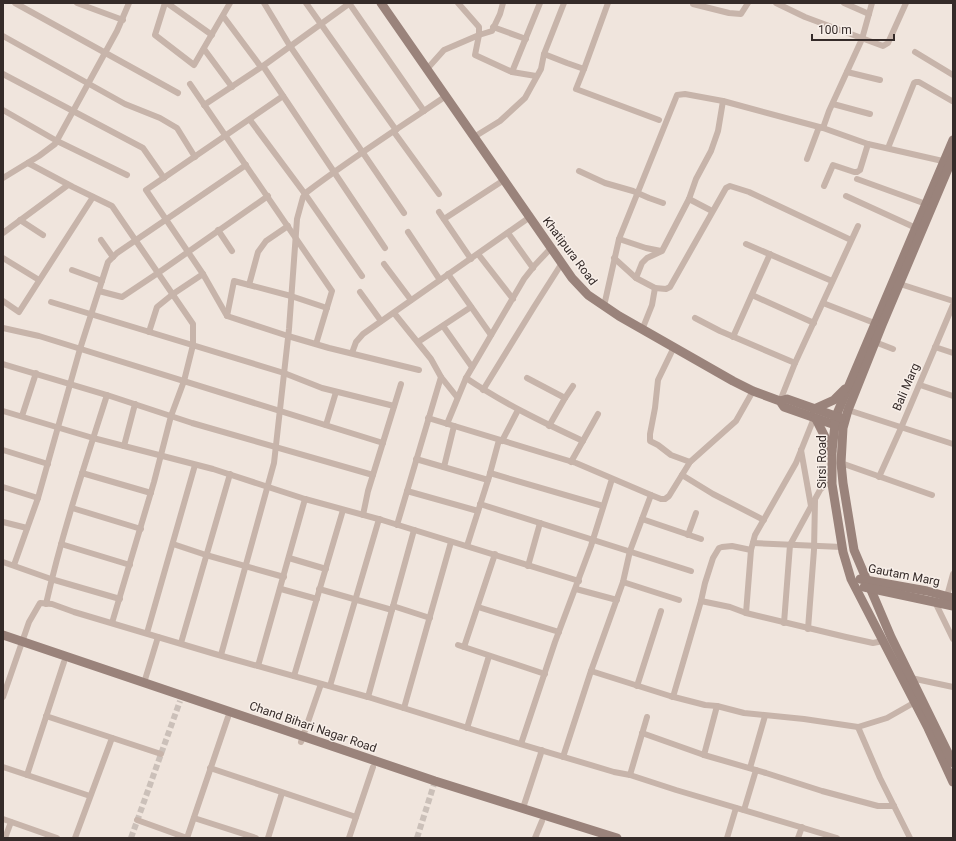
<svg xmlns="http://www.w3.org/2000/svg" width="956" height="841" viewBox="0 0 956 841" font-family="Roboto,sans-serif">
  <style>
    .lines { fill: none; stroke-linecap: round; stroke-linejoin: round }
    .street-tunnel { stroke: #cbc0b9; stroke-width: 6; stroke-dasharray: 6 3; stroke-linecap: butt }
    .street { stroke: #c7b4aa; stroke-width: 6 }
    .secondary { stroke: #9a837b; stroke-width: 9 }
    .labels { text-anchor: middle; dominant-baseline: central; stroke-width: 3; stroke-linejoin: round; paint-order: stroke }
    .street-label { font-size: 12px; fill: #352b29; stroke: #f8efe9 }
  </style>
  <rect width="100%" height="100%" fill="#f0e5dd"/>
  <g class="lines">
    <g class="street-tunnel">
      <path d="M131,838L180,701"/>
      <path d="M417,838L435,781"/>
    </g>
    <g class="street">
      <path d="M15,3L178,93"/>
      <path d="M77,3L123,20"/>
      <path d="M165,3L155,35L194,65L230,3"/>
      <path d="M167,3L212,35"/>
      <path d="M264,3L290,46L404,213"/>
      <path d="M306,3L396,130"/>
      <path d="M349,3L424,111"/>
      <path d="M458,3L479,27V35L475,55L512,72L536,76"/>
      <path d="M776,3L805,17L883,46L888,43L906,3"/>
      <path d="M844,3L869,14"/>
      <path d="M693,4L729,13L741,14L748,3"/>
      <path d="M223,16L261,67"/>
      <path d="M493,27L526,39"/>
      <path d="M3,36L125,104L160,118L177,128L195,157"/>
      <path d="M204,49L232,87"/>
      <path d="M915,52L953,75"/>
      <path d="M544,54L567,63L584,69L608,3"/>
      <path d="M263,66L385,248"/>
      <path d="M427,69L444,50L479,35L492,31L500,14L503,3"/>
      <path d="M584,69L576,89L659,120"/>
      <path d="M512,72L540,3"/>
      <path d="M847,72L880,80"/>
      <path d="M3,74L143,148L164,178"/>
      <path d="M190,84L332,291L316,344"/>
      <path d="M283,96L146,190L203,274L227,316L288,336L329,348L419,370"/>
      <path d="M833,104L870,114"/>
      <path d="M204,105L263,66L350,3"/>
      <path d="M3,110L57,141L127,175"/>
      <path d="M250,120L305,194L362,276"/>
      <path d="M823,128L829,111L862,39L872,3"/>
      <path d="M394,132L439,194"/>
      <path d="M474,137L500,121L525,98L541,69L544,54L564,3"/>
      <path d="M888,148L914,83L916,82H919L952,101"/>
      <path d="M807,159L819,127"/>
      <path d="M28,163L73,187L112,206L193,324V345L184,381L171,416L154,482L112,623"/>
      <path d="M579,171L605,183L633,191L649,198L663,203"/>
      <path d="M3,178L39,156L55,144L117,31L129,3"/>
      <path d="M857,179L926,204"/>
      <path d="M824,186L833,165L854,172H857L860,170L868,144"/>
      <path d="M846,196L916,228"/>
      <path d="M689,199L712,211"/>
      <path d="M439,212L471,259"/>
      <path d="M444,219L504,180"/>
      <path d="M20,220L43,235"/>
      <path d="M218,230L232,251"/>
      <path d="M408,232L440,280"/>
      <path d="M3,233L68,185"/>
      <path d="M508,233L533,268"/>
      <path d="M619,239L646,248L661,251"/>
      <path d="M101,240L113,257"/>
      <path d="M746,244L832,281"/>
      <path d="M478,254L513,299"/>
      <path d="M3,258L39,280"/>
      <path d="M614,258L636,278L655,288"/>
      <path d="M384,264L411,300"/>
      <path d="M72,270L102,281"/>
      <path d="M448,274L491,335"/>
      <path d="M636,278L642,263L647,258L662,251L689,199L696,179L711,151L718,131L723,101"/>
      <path d="M900,284L953,301"/>
      <path d="M249,285L258,252L266,241L288,226"/>
      <path d="M99,291L122,297L158,273L268,196"/>
      <path d="M360,292L381,321"/>
      <path d="M752,295L814,323"/>
      <path d="M3,301L19,312L93,197"/>
      <path d="M51,302L284,373L322,388L394,406"/>
      <path d="M823,303L877,324"/>
      <path d="M604,306L619,239L677,95L685,94L723,101L823,128L868,144L947,162"/>
      <path d="M394,313L431,359L441,377L397,525"/>
      <path d="M227,316L234,281L291,296L327,308"/>
      <path d="M695,318L720,331L795,363"/>
      <path d="M443,326L472,367"/>
      <path d="M3,328L39,336L383,443"/>
      <path d="M642,330L652,305L655,288L666,289L670,287L726,188L730,186L749,192L851,240"/>
      <path d="M149,332L157,307L173,294L203,274"/>
      <path d="M733,337L770,254"/>
      <path d="M418,342L471,307"/>
      <path d="M875,342L893,349"/>
      <path d="M674,347L658,380L655,408L650,434V441L658,445L671,455L690,462"/>
      <path d="M935,347L953,353"/>
      <path d="M352,353L356,342L363,334L530,217"/>
      <path d="M3,364L107,395L192,423L373,475"/>
      <path d="M441,377L457,397"/>
      <path d="M466,378C503,403 542,422 583,441"/>
      <path d="M527,378L565,398L549,426"/>
      <path d="M920,385L953,396"/>
      <path d="M483,390L534,307L562,263"/>
      <path d="M565,398L573,386"/>
      <path d="M780,401L795,363L858,226"/>
      <path d="M848,410L953,444"/>
      <path d="M3,411L93,438L213,469L305,499L382,520L579,581"/>
      <path d="M22,416L36,373"/>
      <path d="M428,418L576,463L651,495"/>
      <path d="M447,424L466,378L524,279L535,265L551,248"/>
      <path d="M326,425L336,392"/>
      <path d="M502,441L518,410"/>
      <path d="M124,446L135,404"/>
      <path d="M3,450L48,464"/>
      <path d="M801,450L811,506"/>
      <path d="M416,459L488,480"/>
      <path d="M571,462L598,414"/>
      <path d="M841,463L932,495"/>
      <path d="M444,467L454,426"/>
      <path d="M82,473L151,493"/>
      <path d="M490,473L603,506"/>
      <path d="M682,475L713,494L764,520"/>
      <path d="M879,477L901,428L953,305"/>
      <path d="M3,487L38,498"/>
      <path d="M407,491L478,511"/>
      <path d="M480,504L691,571"/>
      <path d="M72,508L141,529"/>
      <path d="M363,515L368,491L401,384"/>
      <path d="M642,519L701,539"/>
      <path d="M3,522L27,528"/>
      <path d="M688,535L696,513"/>
      <path d="M753,543L842,547"/>
      <path d="M61,544L130,565"/>
      <path d="M173,544L206,555L284,577"/>
      <path d="M467,546L489,477L499,440"/>
      <path d="M289,558L326,569"/>
      <path d="M3,562L51,579L120,599"/>
      <path d="M14,565L38,498L80,349L108,262L117,253L246,165"/>
      <path d="M528,566L540,523"/>
      <path d="M623,582L679,600"/>
      <path d="M281,589L317,599"/>
      <path d="M319,589L392,610"/>
      <path d="M576,589L617,600"/>
      <path d="M947,596L953,574"/>
      <path d="M701,601L730,607L746,613L846,637L873,643L883,641"/>
      <path d="M935,602L953,639"/>
      <path d="M46,604C62,533 85,464 107,395"/>
      <path d="M393,606L430,618"/>
      <path d="M478,607L559,632"/>
      <path d="M746,613L751,550L755,535L796,463L814,418"/>
      <path d="M784,623L790,545L820,490L832,478"/>
      <path d="M808,629L814,550L815,501"/>
      <path d="M147,633L195,465"/>
      <path d="M181,643L230,474"/>
      <path d="M458,645L545,674"/>
      <path d="M464,647L495,554"/>
      <path d="M221,655L274,463L289,329L297,219L303,197L307,192C352,158 399,128 446,96"/>
      <path d="M258,666L305,499"/>
      <path d="M591,671L670,696L705,705L717,706L744,713L804,719L858,727L887,718L917,701"/>
      <path d="M294,676L343,510"/>
      <path d="M911,678L953,687"/>
      <path d="M144,683L158,637"/>
      <path d="M330,686L379,519"/>
      <path d="M637,686L661,611"/>
      <path d="M3,697L29,622L40,603L52,604L74,612L215,654L368,697L487,734L614,772L630,775L676,790L837,838"/>
      <path d="M368,697L414,530"/>
      <path d="M673,697L701,601L705,583L713,558L719,548L722,547L732,546L751,550"/>
      <path d="M404,708L451,542"/>
      <path d="M46,716L161,754"/>
      <path d="M858,727L880,778L910,838"/>
      <path d="M467,728L489,656"/>
      <path d="M642,733L704,755L766,773L822,791L878,806H894"/>
      <path d="M301,742L321,684"/>
      <path d="M521,744L555,642L591,546L612,479"/>
      <path d="M704,755L717,706"/>
      <path d="M563,757L591,671L623,582L630,551L651,495L661,499H665L669,496L690,462L736,421L753,391"/>
      <path d="M3,767L90,796"/>
      <path d="M210,768L356,817"/>
      <path d="M750,768L765,716"/>
      <path d="M27,775L64,662"/>
      <path d="M630,775L647,717"/>
      <path d="M523,808L542,750"/>
      <path d="M744,810L756,770"/>
      <path d="M194,818L256,838"/>
      <path d="M3,819L57,838"/>
      <path d="M137,820L187,838"/>
      <path d="M5,838L11,822"/>
      <path d="M75,838L112,738"/>
      <path d="M187,838L228,717"/>
      <path d="M268,838L282,793"/>
      <path d="M349,838L373,767"/>
      <path d="M535,838L542,821"/>
      <path d="M727,838L736,808"/>
      <path d="M798,838L802,827"/>
    </g>
    <g class="secondary">
      <path d="M381,3L572,278L588,295L619,316L733,381L753,391L780,401L784,407L838,426"/>
      <path d="M953,140L836,416L832,451V484L843,552L851,579L928,728L953,782"/>
      <path d="M953,157L882,325L848,410L843,428L841,463L843,483L854,550L891,637L953,763"/>
      <path d="M780,401L787,399L841,418"/>
      <path d="M814,409L834,400L845,389"/>
      <path d="M816,419L832,451"/>
      <path d="M860,579L927,591L953,598"/>
      <path d="M864,587L953,606"/>
      <path d="M3,635L435,781L617,838"/>
    </g>
  </g>
  <g class="labels">
    <g class="street-label">
      <text transform="translate(570 251) rotate(53)">Khatipura Road</text>
      <text transform="translate(906 387) rotate(-67)">Bali Marg</text>
      <text transform="translate(822 462) rotate(-90)">Sirsi Road</text>
      <text transform="translate(904 575) rotate(11)">Gautam Marg</text>
      <text transform="translate(313 727) rotate(19)">Chand Bihari Nagar Road</text>
    </g>
  </g>
  <rect width="956" height="841" fill="none" stroke="#352b29" stroke-width="8"/>
  <path d="M812 34v6h82v-6" fill="none" stroke="#352b29" stroke-width="2"/>
  <text x="818" y="34" font-size="12" fill="#352b29" stroke="#f8efe9" stroke-width="3" paint-order="stroke">100 m</text>
</svg>
